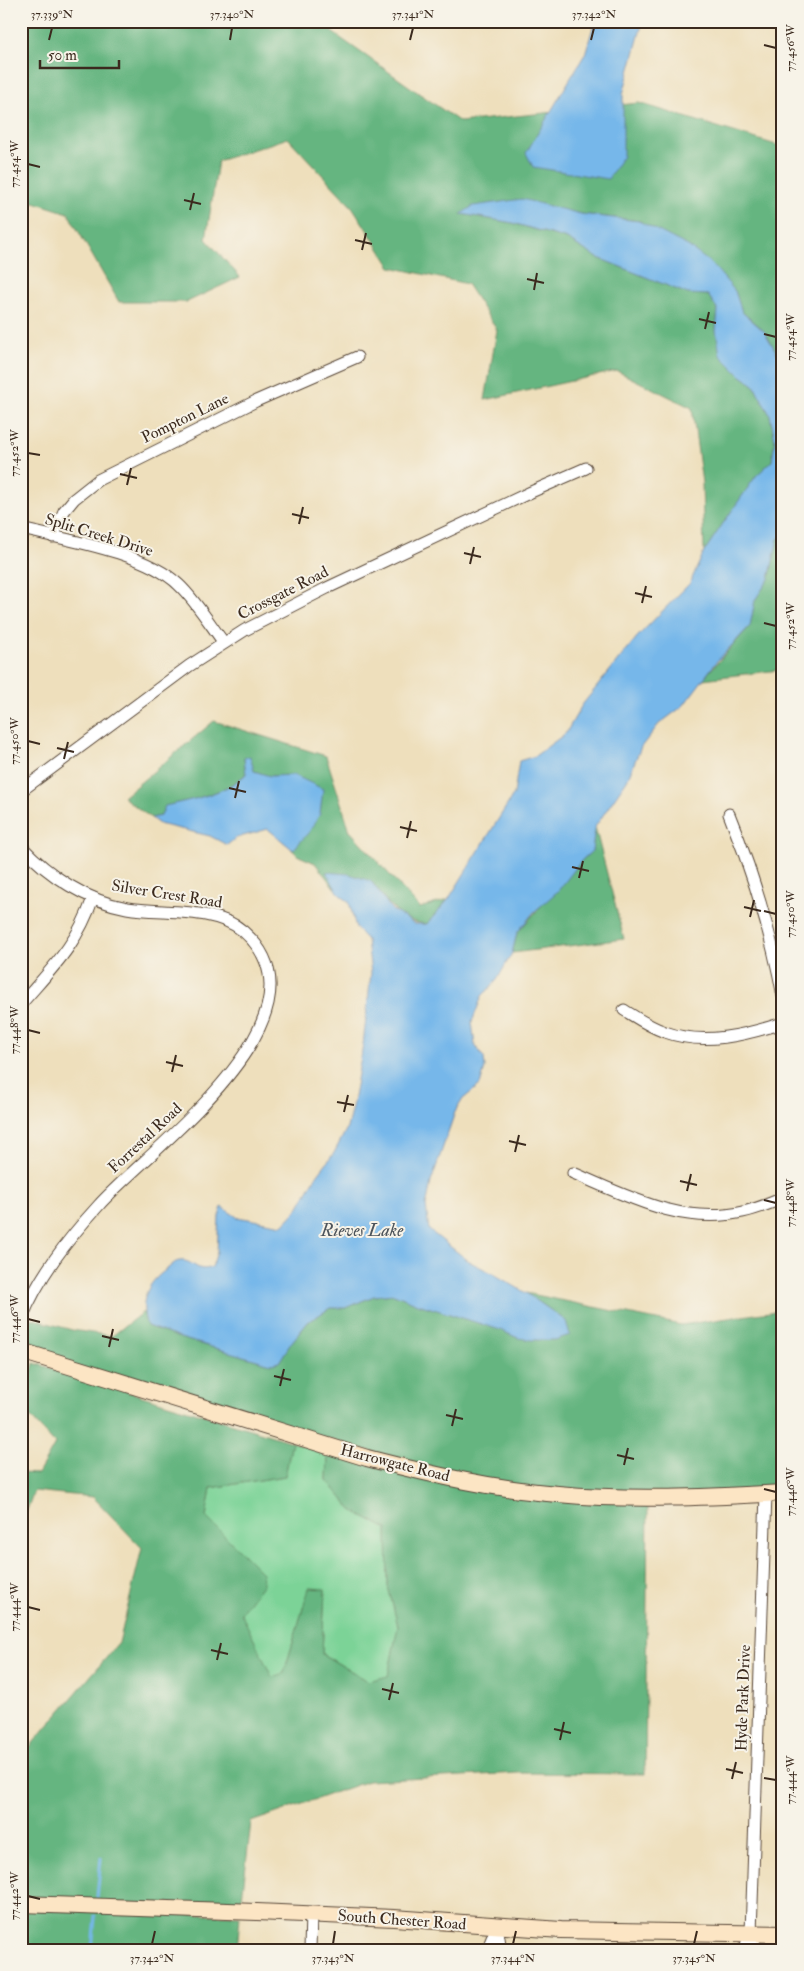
<svg xmlns="http://www.w3.org/2000/svg" width="804" height="1971" viewBox="0 0 804 1971" font-family="'IM FELL Double Pica',serif">
  <style>
    .green { fill: #7cd397; stroke: #5c7e5a }
    .forest { fill: #65b580; stroke: #50704f }
    .water { fill: #76b7ea; stroke: #587084 }
    .lines { fill: none; stroke-linecap: round; stroke-linejoin: round }
    .stream { stroke: #76b7ea; stroke-width: 3 }
    .street-casing { stroke: #564536; stroke-width: 13 }
    .secondary-casing { stroke: #564536; stroke-width: 18 }
    .street { stroke: #fff; stroke-width: 11 }
    .secondary { stroke: #fce5c4; stroke-width: 16 }
    .ticks { fill: none; stroke: #3b2a1e; stroke-width: 2 }
    .labels { text-anchor: middle; dominant-baseline: central; stroke-width: 4; stroke-linejoin: round; paint-order: stroke }
    .street-label { font-size: 16px; fill: #3b2a1e; stroke: #f7f3e8 }
    .water-label { font-size: 18px; font-style: italic; fill: #4d545b; stroke: #f7f3e8 }
    .neatline { fill: none; stroke: #3b2a1e; stroke-width: 2 }
    .ticks-label { font-size: 12px; text-anchor: middle; fill: #3b2a1e }
  </style>
  <rect width="100%" height="100%" fill="#f7f3e8"/>
  <filter id="ink" filterUnits="userSpaceOnUse"><feTurbulence type="fractalNoise" baseFrequency=".02" numOctaves="2"/><feDisplacementMap in="SourceGraphic" scale="10" xChannelSelector="R" yChannelSelector="G"/><feConvolveMatrix kernelMatrix="1 2 1 2 8 2 1 2 1" color-interpolation-filters="sRGB"/></filter>
  <filter id="wash" filterUnits="userSpaceOnUse"><feTurbulence type="fractalNoise" baseFrequency=".0096" numOctaves="4" result="noise"/><feDisplacementMap in="SourceGraphic" scale="20" xChannelSelector="R" yChannelSelector="G"/><feGaussianBlur stdDeviation="1.12" result="paint"/><feColorMatrix in="noise" values="0 0 0 0 0 0 0 0 0 0 0 0 0 0 0 0 0 1.4 0 .05"/><feComposite in="paint" operator="in"/></filter>
  <g filter="url(#wash)">
    <rect width="100%" height="100%" fill="#eedfbc"/>
    <path class="green" d="M292,1442L328,1455L327,1480L352,1510L387,1529L388,1586L398,1626L388,1677L368,1681L322,1654L325,1590L309,1588L284,1673L272,1678L240,1613L263,1584L206,1517L211,1488L285,1476Z"/>
    <g class="forest">
      <path d="M21,21H326L332,32L460,122L639,103L783,147V363L764,331L742,312L735,291L640,221L581,214H462L513,223L567,239L596,257L688,294L708,295L718,310L716,330L740,375L754,385L770,415L775,440L772,461L756,476L704,552L702,483L692,408L617,371L485,400L497,330L467,284L391,267L353,208L288,138L218,161L206,239L240,277L187,302H119L68,213L21,198Z"/>
      <path d="M783,535V676L779,670L703,679L750,626L755,600L769,579L778,539Z"/>
      <path d="M214,721L326,756L350,831L420,908L448,900L427,924C399,922 387,902 371,881L327,872L339,894L315,863L299,856L291,849L293,850L294,775L269,776L254,771L244,758L246,774C223,794 194,799 166,806L161,816L151,818L123,797Z"/>
      <path d="M595,827L624,939L512,953L517,933L582,860L592,851Z"/>
      <path d="M526,1293L681,1325L783,1310V1492L667,1497L485,1484L21,1351L23,1316L72,1330L112,1336L143,1312L147,1326L180,1338L271,1364L279,1362L291,1343L308,1322L330,1308H345L374,1296L394,1294L418,1304L501,1330L518,1338L566,1321Z"/>
      <path d="M34,1363L292,1442L285,1476L211,1488L206,1517L262,1573L263,1584L241,1613L272,1677L284,1673L309,1588L325,1589L322,1654L368,1681L388,1676L398,1626L388,1586L387,1529L352,1510L327,1480L328,1455L406,1472L648,1505L645,1774L518,1773L368,1781L251,1822L241,1907L21,1901V1757L119,1643L142,1548L93,1497L34,1491L21,1526V1473L38,1474L55,1444L23,1409Z"/>
      <path d="M21,1909L240,1916L237,1950H21Z"/>
    </g>
    <g class="water">
      <path d="M595,21H643L623,94V156L608,179L533,167L526,153L585,54Z"/>
      <path d="M522,199L581,214L639,221L688,246L712,264L735,291L742,312L764,331L783,363V535L778,539L769,579L755,600L750,626L717,661L683,706L659,724L641,747L627,780L595,827L592,851L582,860L558,891L534,912L517,933L512,953L497,980L482,996L472,1022L475,1045L484,1058L485,1068L480,1085L463,1099L455,1112L431,1182L426,1206L429,1230L470,1262L492,1273L526,1293L566,1321L570,1335L555,1340H531L518,1338L500,1330L418,1304L394,1294L374,1296L345,1308H330L308,1322L291,1343L279,1362L271,1364L180,1338L147,1326C139,1301 146,1284 167,1269C171,1266 175,1261 180,1261C193,1259 196,1274 212,1267L217,1252L219,1216L222,1207L237,1217L283,1225L297,1210L315,1178L334,1153L347,1128L353,1103L363,1045L371,973L367,940L356,928L349,902L339,894L326,872L349,874L371,881L392,910L415,924H427L448,900L514,794L519,761L535,756L566,733L582,705L638,636L690,583L704,552L724,522L756,476L772,461L775,440L770,415L754,385L740,375L720,355L716,330L718,310L708,295L688,294L596,257L567,239L513,223L461,214L473,206Z"/>
      <path d="M250,756L254,771L270,776L294,775L323,789L320,814L309,832L293,850L268,829L236,838L227,845L210,836L159,824L151,818L161,816L165,806C194,799 224,794 246,774L244,758Z"/>
    </g>
    <g class="lines">
      <g class="stream">
        <path d="M97,1897L101,1858"/>
        <path d="M92,1950L95,1916"/>
      </g>
    </g>
  </g>
  <g filter="url(#ink)">
    <g class="lines">
      <defs>
        <g id="street">
          <path d="M21,529C67,540 145,552 179,585C195,600 210,624 224,643"/>
          <path d="M53,537L64,511L74,499L98,480L256,401L357,357"/>
          <path d="M21,791L189,666L245,630L327,588L531,492L586,468"/>
          <path d="M729,814C753,873 771,933 783,996"/>
          <path d="M21,846C49,876 87,901 127,908C163,914 216,907 243,931C340,1015 148,1150 99,1205C67,1240 39,1276 21,1320"/>
          <path d="M21,1004C53,967 77,945 93,898"/>
          <path d="M624,1010C637,1018 650,1027 665,1032C704,1046 745,1035 783,1023"/>
          <path d="M573,1173C627,1196 682,1226 743,1212C756,1209 769,1204 783,1198"/>
          <path d="M497,1926L501,1950"/>
          <path d="M751,1933L757,1950"/>
          <path d="M310,1950L311,1914"/>
          <path d="M490,1950V1943L497,1926"/>
          <path d="M744,1950L751,1933L766,1494"/>
        </g>
        <g id="secondary">
          <path d="M21,1351L367,1458C429,1474 493,1489 558,1494C632,1501 708,1497 783,1493"/>
          <path d="M21,1904L257,1912L394,1918L561,1930L783,1934"/>
        </g>
      </defs>
      <use href="#street" class="street-casing"/>
      <use href="#secondary" class="secondary-casing"/>
      <use href="#street" class="street"/>
      <use href="#secondary" class="secondary"/>
    </g>
  </g>
  <path class="ticks" d="M49,40L52,28M230,40L232,28M410,40L413,28M591,40L594,28M764,45L776,48M28,164L40,167M184,200L201,204M190,210L194,193M355,240L372,244M362,250L366,233M527,279L544,283M534,290L537,273M699,319L716,323M705,329L709,312M764,334L776,337M28,453L40,455M120,474L137,478M127,485L131,468M292,514L309,518M299,524L303,507M464,553L481,557M470,564L474,547M635,593L652,597M642,603L646,586M764,623L776,626M28,741L40,744M57,748L74,752M64,759L68,742M229,788L246,792M235,798L239,781M400,827L417,831M407,838L411,821M572,867L589,871M579,878L583,861M744,907L761,911M764,911L776,914M750,917L754,900M28,1030L40,1033M166,1062L183,1066M172,1072L176,1055M337,1102L354,1105M344,1112L348,1095M509,1141L526,1145M515,1152L519,1135M680,1181L697,1185M687,1191L691,1174M764,1200L776,1203M28,1319L40,1322M102,1336L119,1340M109,1347L113,1329M274,1376L291,1380M280,1386L284,1369M446,1415L463,1419M452,1426L456,1409M617,1455L634,1459M624,1465L628,1448M764,1489L776,1492M28,1607L40,1610M211,1650L228,1654M217,1660L221,1643M382,1689L399,1693M389,1700L393,1683M554,1729L571,1733M560,1740L564,1722M726,1769L743,1773M764,1778L776,1780M732,1779L736,1762M28,1896L40,1899M152,1944L155,1931M333,1944L335,1931M513,1944L516,1931M694,1944L697,1931"/>
  <g class="labels">
    <g class="street-label">
      <text transform="translate(185 418) rotate(-26)">Pompton Lane</text>
      <text transform="translate(99 535) rotate(17)">Split Creek Drive</text>
      <text transform="translate(283 593) rotate(-27)">Crossgate Road</text>
      <text transform="translate(167 894) rotate(9)">Silver Crest Road</text>
      <text transform="translate(145 1138) rotate(-43)">Forrestal Road</text>
      <text transform="translate(395 1463) rotate(14)">Harrowgate Road</text>
      <text transform="translate(743 1698) rotate(-88)">Hyde Park Drive</text>
      <text transform="translate(402 1920) rotate(4)">South Chester Road</text>
    </g>
    <g class="water-label">
      <text x="362" y="1230">Rieves Lake</text>
    </g>
  </g>
  <rect width="804" height="1971" fill="none" stroke="#f7f3e8" stroke-width="55"/>
  <path d="M40 60v8h79v-8" fill="none" stroke="#3b2a1e" stroke-width="2.5"/>
  <text x="48" y="60" font-size="15" fill="#3b2a1e" stroke="#f7f3e8" stroke-width="4" paint-order="stroke">50 m</text>
  <rect x="28" y="28" width="748" height="1916" class="neatline"/>
  <g class="ticks-label">
    <text x="52" y="18">37.339°N</text>
    <text x="232" y="18">37.340°N</text>
    <text x="413" y="18">37.341°N</text>
    <text x="594" y="18">37.342°N</text>
    <text transform="translate(790 48) rotate(-90)" y="4">77.456°W</text>
    <text transform="translate(14 164) rotate(-90)" y="4">77.454°W</text>
    <text transform="translate(790 337) rotate(-90)" y="4">77.454°W</text>
    <text transform="translate(14 453) rotate(-90)" y="4">77.452°W</text>
    <text transform="translate(790 626) rotate(-90)" y="4">77.452°W</text>
    <text transform="translate(14 741) rotate(-90)" y="4">77.450°W</text>
    <text transform="translate(790 914) rotate(-90)" y="4">77.450°W</text>
    <text transform="translate(14 1030) rotate(-90)" y="4">77.448°W</text>
    <text transform="translate(790 1203) rotate(-90)" y="4">77.448°W</text>
    <text transform="translate(14 1319) rotate(-90)" y="4">77.446°W</text>
    <text transform="translate(790 1492) rotate(-90)" y="4">77.446°W</text>
    <text transform="translate(14 1607) rotate(-90)" y="4">77.444°W</text>
    <text transform="translate(790 1780) rotate(-90)" y="4">77.444°W</text>
    <text transform="translate(14 1896) rotate(-90)" y="4">77.442°W</text>
    <text x="152" y="1962">37.342°N</text>
    <text x="333" y="1962">37.343°N</text>
    <text x="513" y="1962">37.344°N</text>
    <text x="694" y="1962">37.345°N</text>
  </g>
</svg>
